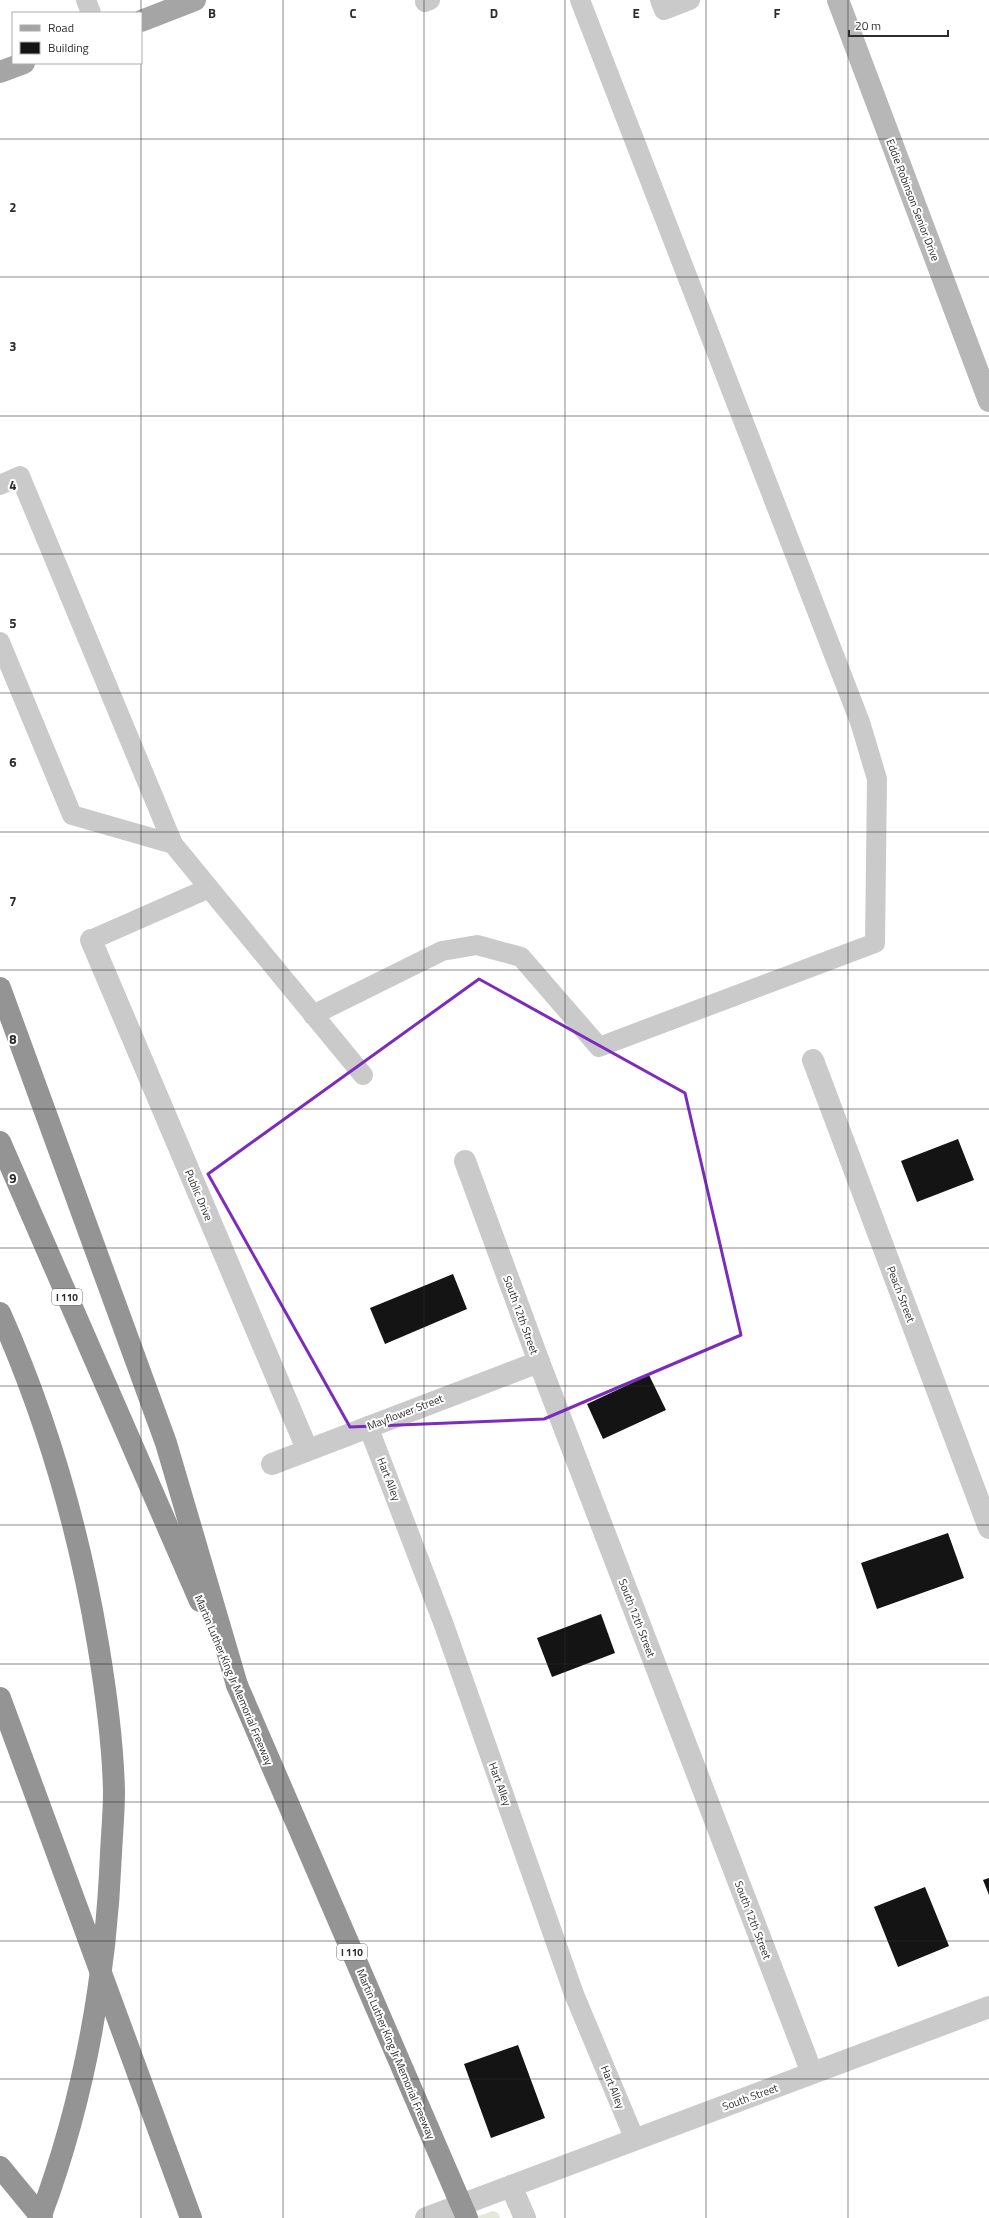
<svg xmlns="http://www.w3.org/2000/svg" width="989" height="2218" viewBox="0 0 989 2218" font-family="'Titillium Web',sans-serif">
  <style>
    .green { fill: #e2e9dc }
    .building { fill: #141414 }
    .lines { fill: none; stroke-linecap: round; stroke-linejoin: round }
    .lane { stroke: #cacaca; stroke-width: 20 }
    .street { stroke: #cacaca; stroke-width: 22 }
    .secondary { stroke: #b7b7b7; stroke-width: 22 }
    .primary { stroke: #a5a5a5; stroke-width: 22 }
    .highway { stroke: #949494; stroke-width: 22 }
    .highway-bridge { stroke: #949494; stroke-width: 22 }
    .marked { fill: none; stroke: #7b2cbf; stroke-width: 3; stroke-linejoin: round }
    .grid { fill: none; stroke: #2d2d2d; stroke-width: 1; stroke-opacity: 0.55 }
    .labels { text-anchor: middle; dominant-baseline: central; stroke-width: 4; stroke-linejoin: round; paint-order: stroke }
    .shield { fill: #fff; stroke: #6c6c6c; stroke-width: 1 }
    .shield-label { font-size: 10px; font-weight: bold; fill: #2d2d2d }
    .street-label { font-size: 11px; fill: #2d2d2d; stroke: #fff }
    .grid-label { font-size: 13px; text-anchor: middle; font-weight: bold; fill: #2d2d2d; stroke: #fff; stroke-width: 4; stroke-linejoin: round; paint-order: stroke }
  </style>
  <rect width="100%" height="100%" fill="#fff"/>
  <path class="green" d="M493,2211L498,2213L500,2218H473Z"/>
  <g class="building">
    <path d="M958,1139L974,1180L917,1202L901,1161Z"/>
    <path d="M453,1274L467,1309L385,1344L370,1308Z"/>
    <path d="M649,1375L666,1410L603,1439L587,1404Z"/>
    <path d="M948,1533L964,1578L877,1609L861,1563Z"/>
    <path d="M601,1614L615,1653L552,1677L537,1638Z"/>
    <path d="M989,1878V1895L983,1880Z"/>
    <path d="M925,1887L949,1946L898,1967L874,1907Z"/>
    <path d="M518,2045L545,2118L491,2138L464,2064Z"/>
  </g>
  <g class="lines">
    <g class="lane">
      <path d="M86,0L91,13"/>
      <path d="M660,0L664,10L690,0"/>
      <path d="M425,2L430,0"/>
      <path d="M0,485L20,476L173,844L209,888"/>
      <path d="M0,642L72,815L173,844"/>
      <path d="M91,940L209,888L363,1075"/>
      <path d="M313,1015L442,951L477,945L521,957L599,1047L875,943L877,779L860,722L580,0"/>
      <path d="M368,1426L444,1625L574,1994L635,2140"/>
    </g>
    <g class="street">
      <path d="M91,940L307,1449"/>
      <path d="M813,1060L989,1528"/>
      <path d="M465,1161L539,1362L812,2073"/>
      <path d="M272,1464L539,1362"/>
      <path d="M511,2186L525,2218"/>
      <path d="M426,2218L989,2007"/>
    </g>
    <path class="secondary" d="M838,0L989,401"/>
    <g class="primary">
      <path d="M141,21L195,0"/>
      <path d="M0,72L24,63"/>
    </g>
    <g class="highway">
      <path d="M0,988L166,1443L237,1685"/>
      <path d="M0,1142L200,1601"/>
      <path d="M0,1698L191,2218"/>
      <path d="M0,2167L42,2218"/>
    </g>
    <g class="highway-bridge">
      <path d="M0,1313C47,1419 79,1529 98,1644C106,1692 113,1742 114,1792C114,1812 112,1833 111,1853C106,1977 84,2101 40,2218"/>
      <path d="M237,1685L467,2218"/>
    </g>
  </g>
  <path class="marked" d="M479,979L685,1093L741,1335L544,1419L350,1427L208,1174Z"/>
  <path class="grid" d="M141,0V2218M283,0V2218M424,0V2218M565,0V2218M706,0V2218M848,0V2218M0,139H989M0,277H989M0,416H989M0,554H989M0,693H989M0,832H989M0,970H989M0,1109H989M0,1248H989M0,1386H989M0,1525H989M0,1664H989M0,1802H989M0,1941H989M0,2079H989"/>
  <g class="labels">
    <g class="shield">
      <rect x="52" y="1289" width="30" height="16" rx="3"/>
      <rect x="337" y="1944" width="30" height="16" rx="3"/>
    </g>
    <g class="shield-label">
      <text x="67" y="1297">I 110</text>
      <text x="352" y="1952">I 110</text>
    </g>
    <g class="street-label">
      <text transform="translate(913 200) rotate(69)">Eddie Robinson Senior Drive</text>
      <text transform="translate(199 1195) rotate(67)">Public Drive</text>
      <text transform="translate(901 1294) rotate(69)">Peach Street</text>
      <text transform="translate(521 1315) rotate(70)">South 12th Street</text>
      <text transform="translate(405 1412) rotate(-21)">Mayflower Street</text>
      <text transform="translate(389 1479) rotate(69)">Hart Alley</text>
      <text transform="translate(637 1618) rotate(69)">South 12th Street</text>
      <text transform="translate(234 1680) rotate(67)">Martin Luther King Jr Memorial Freeway</text>
      <text transform="translate(500 1784) rotate(70)">Hart Alley</text>
      <text transform="translate(753 1920) rotate(69)">South 12th Street</text>
      <text transform="translate(396 2054) rotate(67)">Martin Luther King Jr Memorial Freeway</text>
      <text transform="translate(613 2087) rotate(68)">Hart Alley</text>
      <text transform="translate(750 2097) rotate(-20)">South Street</text>
    </g>
  </g>
  <g class="grid-label">
    <text x="212" y="18">B</text>
    <text x="353" y="18">C</text>
    <text x="494" y="18">D</text>
    <text x="636" y="18">E</text>
    <text x="777" y="18">F</text>
    <text x="13" y="212">2</text>
    <text x="13" y="351">3</text>
    <text x="13" y="490">4</text>
    <text x="13" y="628">5</text>
    <text x="13" y="767">6</text>
    <text x="13" y="906">7</text>
    <text x="13" y="1044">8</text>
    <text x="13" y="1183">9</text>
  </g>
  <rect x="12" y="12" width="130" height="52" fill="#ffffff" stroke="#ababab"/>
  <rect x="20" y="25" width="20" height="6" fill="#a5a5a5" stroke="#ababab"/>
  <text x="48" y="32" font-size="12" fill="#2d2d2d">Road</text>
  <rect x="20" y="42" width="20" height="12" fill="#141414" stroke="#ababab"/>
  <text x="48" y="52" font-size="12" fill="#2d2d2d">Building</text>
  <path d="M849 30v6h99v-6" fill="none" stroke="#2d2d2d" stroke-width="2"/>
  <text x="855" y="30" font-size="12" fill="#2d2d2d" stroke="#ffffff" stroke-width="3" paint-order="stroke">20 m</text>
</svg>
